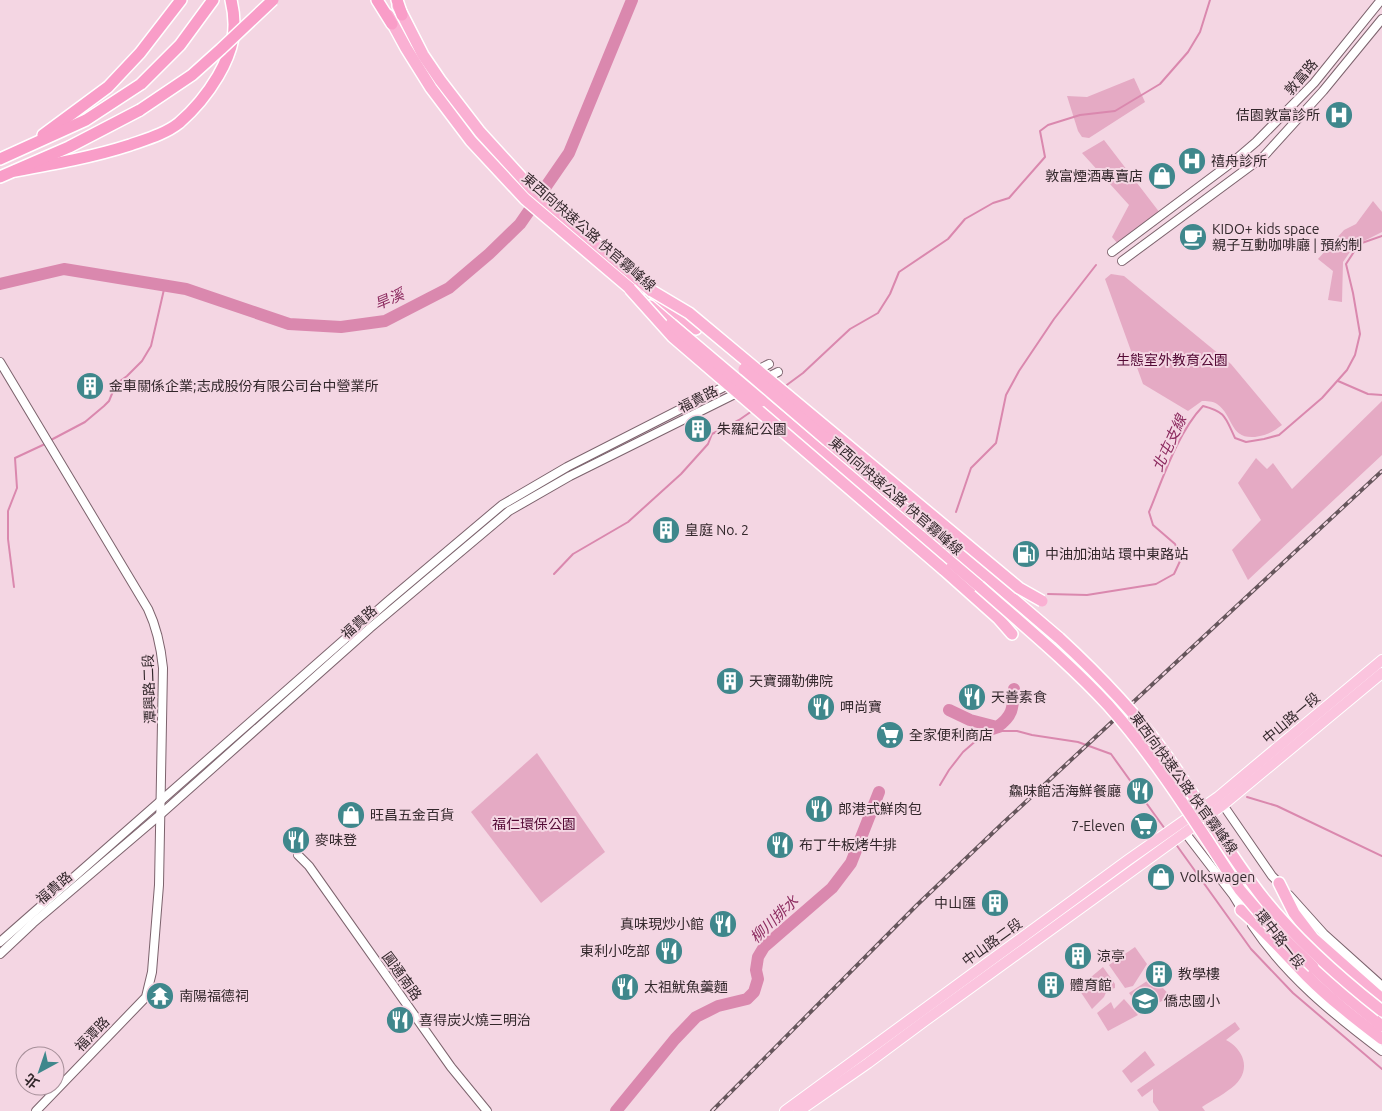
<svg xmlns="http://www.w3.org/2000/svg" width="1382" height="1111" viewBox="0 0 1382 1111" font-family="Ubuntu,'Noto Sans TC',sans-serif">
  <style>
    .green { fill: #e5aac4 }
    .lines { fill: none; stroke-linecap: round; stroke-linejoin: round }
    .stream { stroke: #da88ae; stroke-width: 2 }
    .river { stroke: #da88ae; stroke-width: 12 }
    .tertiary-casing { stroke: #7c636d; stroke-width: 10 }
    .primary-casing { stroke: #fff; stroke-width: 12 }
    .trunk-casing { stroke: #fff; stroke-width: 14 }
    .motorway-casing { stroke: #fff; stroke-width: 14 }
    .tertiary { stroke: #fff; stroke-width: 8 }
    .primary { stroke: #fbc4de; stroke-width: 10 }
    .trunk { stroke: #fab0d3; stroke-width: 11 }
    .motorway { stroke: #f99dc8; stroke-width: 11 }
    .rail-casing { stroke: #66565c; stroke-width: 4 }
    .rail { stroke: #f4d6e3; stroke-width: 2; stroke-dasharray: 5.5; stroke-linecap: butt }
    .trunk-bridge-casing { stroke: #fff; stroke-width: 14; stroke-linecap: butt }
    .motorway-bridge-casing { stroke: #fff; stroke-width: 14; stroke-linecap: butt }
    .trunk-bridge { stroke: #fab0d3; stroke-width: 11 }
    .motorway-bridge { stroke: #f99dc8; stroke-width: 11 }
    .labels { text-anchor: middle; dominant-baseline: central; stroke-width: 4; stroke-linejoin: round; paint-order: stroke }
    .street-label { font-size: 14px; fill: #33282c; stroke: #f4d6e3 }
    .poi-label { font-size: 14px; fill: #33282c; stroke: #f4d6e3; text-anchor: start }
    .park-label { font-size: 14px; fill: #530834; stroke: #f4d6e3 }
    .water-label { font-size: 15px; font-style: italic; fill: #8d2c60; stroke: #f4d6e3 }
  </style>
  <rect width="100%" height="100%" fill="#f4d6e3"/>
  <g class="green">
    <path d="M1134,78L1145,102L1089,138L1082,137L1078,131L1067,96L1087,97Z"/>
    <path d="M1104,140L1160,213L1118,244L1112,237L1129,205L1082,153Z"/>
    <path d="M1373,201L1382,212V232L1354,246L1343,262L1342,302L1328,300L1333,271L1318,259L1344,230L1356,224Z"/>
    <path d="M1111,274L1124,276L1231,364L1282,425C1273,432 1267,435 1255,437C1229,439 1234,416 1217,404C1213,401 1206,401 1202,401L1188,411L1143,384L1105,279Z"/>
    <path d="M1382,401V455L1248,580L1232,550L1261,520L1238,483L1256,458L1267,469L1273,463L1292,489Z"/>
    <path d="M537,753L605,852L541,903L471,812Z"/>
    <path d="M1135,947L1147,964L1133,986L1125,988L1109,965Z"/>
    <path d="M1103,967L1115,984V988L1107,990L1104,997L1092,1009L1078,988Z"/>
    <path d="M1153,977L1171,997L1142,1010L1129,993Z"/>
    <path d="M1124,999L1138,1015L1108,1031L1097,1013L1111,1002L1114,1009Z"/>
    <path d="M1235,1022L1240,1029L1226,1040C1243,1049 1252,1069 1235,1085C1226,1093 1213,1100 1202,1107L1205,1111H1159L1153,1102V1089L1142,1097L1137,1090Z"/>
    <path d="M1145,1051L1155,1065L1131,1083L1122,1071Z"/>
  </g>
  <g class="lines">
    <g class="stream">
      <path d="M1338,381L1368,394L1382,395"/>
      <path d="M784,387L803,373L850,329L878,313L890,294L899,272L948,239L965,219L993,203L1009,198L1045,157L1040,131L1048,125L1080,115L1115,111L1160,84L1188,52L1200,32L1210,0"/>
      <path d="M49,441L85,422L104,406L109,401L116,384L127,376L142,361L151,346L165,285"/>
      <path d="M956,512L971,468L996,443L1006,395L1019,371L1054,319L1096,265"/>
      <path d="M554,574L573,554L628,522L681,474L708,444L712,434L739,420L752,411"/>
      <path d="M14,587L8,539V511L17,488L15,458L45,444"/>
      <path d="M1048,594L1087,595L1156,584L1174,574L1181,559L1175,544L1153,525L1149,512C1163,478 1178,432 1203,406C1226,412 1225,417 1235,438L1246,442L1264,439L1279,435L1322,398L1347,370L1355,355L1360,334L1353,293L1346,264L1359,244L1382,236"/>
      <path d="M940,785L949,770L963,752L978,739L1002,731H1017L1032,735L1078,742L1111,754L1165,829"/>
      <path d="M1247,797L1277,806L1382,856"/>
      <path d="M1175,843L1251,949L1293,993L1382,1069"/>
    </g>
    <g class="river">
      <path d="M0,284L64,269L186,289L289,324L341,327L385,321L449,288L489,254L520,224L569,153L632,0"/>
      <path d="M949,710L970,720L997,727C1013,716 1013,708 1014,689"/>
      <path d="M616,1111L675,1039L696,1017L718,1006L747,999L754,992L758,979L756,970L758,957L764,947L832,888L851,863L879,792"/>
    </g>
    <defs>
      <g id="tertiary">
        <path d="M1112,252L1235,160L1256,142L1314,83L1381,0"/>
        <path d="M1122,261L1264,156L1323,91L1382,19"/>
        <path d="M0,362L148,609C157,628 161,648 163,668L159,885L152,972L146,997L36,1111"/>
        <path d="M764,379L778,372"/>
        <path d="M1221,802L1272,876L1282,886"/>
        <path d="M1183,830L1233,895L1244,913"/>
        <path d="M298,855L309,866L451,1067L487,1111"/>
        <path d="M1289,895L1324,934L1382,986"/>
        <path d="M1252,925C1286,976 1333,1014 1382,1051"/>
        <path d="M0,942L387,602L502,505L567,467L769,364"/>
        <path d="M0,954L33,923L161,814L370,628L509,511L570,476L741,391"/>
      </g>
      <g id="primary">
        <path d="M785,1111L1128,860L1218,797L1382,660"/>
        <path d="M799,1111L868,1063L926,1020L1223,805L1382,673"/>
      </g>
      <g id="trunk">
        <path d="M398,6L423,55L440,80L480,132L532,189L696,329"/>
        <path d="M388,15L406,48L431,88L471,141L525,199L638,295"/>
        <path d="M650,306L671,324"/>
        <path d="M762,401L979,586"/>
        <path d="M828,441L1059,638"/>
        <path d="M943,569L998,618L1012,634"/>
        <path d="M1279,883L1294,913L1313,938L1382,999"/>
        <path d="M1241,910C1265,930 1285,954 1307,976C1330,999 1356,1019 1382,1039"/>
        <path d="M1313,967L1340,992L1382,1026"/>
      </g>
      <g id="motorway">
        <path d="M377,0L392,24"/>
        <path d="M397,0L402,15"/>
        <path d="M43,135L108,87L140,53L181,0"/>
        <path d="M0,159L86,120L141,84L180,45L213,0"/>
        <path d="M15,171C54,164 93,157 130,145C147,139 165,134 179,123C194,110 208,93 218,76C233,50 238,29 231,0"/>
        <path d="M0,177L69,147L140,110"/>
      </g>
    </defs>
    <use href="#tertiary" class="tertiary-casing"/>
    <use href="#primary" class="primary-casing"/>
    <use href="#trunk" class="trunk-casing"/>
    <use href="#motorway" class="motorway-casing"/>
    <use href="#tertiary" class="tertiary"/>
    <use href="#primary" class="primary"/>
    <use href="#trunk" class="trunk"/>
    <use href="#motorway" class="motorway"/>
    <defs>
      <path id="rail" d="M712,1111L917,905L1002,824L1382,471"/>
    </defs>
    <use href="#rail" class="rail-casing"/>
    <use href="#rail" class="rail"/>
    <defs>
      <g id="trunk-bridge">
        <path d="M630,289L673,337L943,569"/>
        <path d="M652,291L689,313L1019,588L1042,601"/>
        <path d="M671,324L762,401"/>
        <path d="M744,369L828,441"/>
        <path d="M979,586C1023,625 1068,662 1108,705C1158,761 1198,827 1240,890L1269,924L1313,967"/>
        <path d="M1059,638C1098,674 1135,712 1166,755C1200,802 1228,854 1264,899C1298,941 1340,978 1382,1011"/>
      </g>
      <path id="motorway-bridge" d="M140,110L192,75L221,49L273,0"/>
    </defs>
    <use href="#trunk-bridge" class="trunk-bridge-casing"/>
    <use href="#motorway-bridge" class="motorway-bridge-casing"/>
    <use href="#trunk-bridge" class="trunk-bridge"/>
    <use href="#motorway-bridge" class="motorway-bridge"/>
  </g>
  <defs>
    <symbol id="hospital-disc" viewBox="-11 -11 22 22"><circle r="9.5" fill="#3f878c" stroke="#f4d6e3"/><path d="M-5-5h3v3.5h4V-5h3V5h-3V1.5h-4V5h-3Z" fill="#fff"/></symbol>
    <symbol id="shop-disc" viewBox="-11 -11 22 22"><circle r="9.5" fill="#3f878c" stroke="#f4d6e3"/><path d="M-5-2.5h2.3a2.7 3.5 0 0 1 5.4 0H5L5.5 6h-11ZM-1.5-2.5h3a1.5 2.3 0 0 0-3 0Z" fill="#fff"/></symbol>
    <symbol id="cafe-disc" viewBox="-11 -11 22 22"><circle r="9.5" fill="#3f878c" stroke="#f4d6e3"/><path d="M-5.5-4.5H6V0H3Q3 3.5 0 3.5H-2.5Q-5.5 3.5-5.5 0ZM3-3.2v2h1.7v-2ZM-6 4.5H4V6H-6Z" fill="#fff"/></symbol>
    <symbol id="building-disc" viewBox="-11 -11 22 22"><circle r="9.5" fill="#3f878c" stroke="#f4d6e3"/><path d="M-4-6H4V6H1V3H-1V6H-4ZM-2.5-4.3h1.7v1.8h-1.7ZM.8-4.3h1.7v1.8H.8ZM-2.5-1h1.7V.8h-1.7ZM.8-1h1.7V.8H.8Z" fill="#fff"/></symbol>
    <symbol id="fuel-disc" viewBox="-11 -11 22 22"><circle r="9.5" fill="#3f878c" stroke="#f4d6e3"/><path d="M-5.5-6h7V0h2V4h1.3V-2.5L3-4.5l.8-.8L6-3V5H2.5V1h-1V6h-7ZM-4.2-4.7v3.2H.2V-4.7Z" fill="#fff"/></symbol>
    <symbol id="restaurant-disc" viewBox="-11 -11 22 22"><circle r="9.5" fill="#3f878c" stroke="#f4d6e3"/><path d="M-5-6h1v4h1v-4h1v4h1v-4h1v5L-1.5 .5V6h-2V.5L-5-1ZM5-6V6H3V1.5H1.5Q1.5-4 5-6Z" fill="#fff"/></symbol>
    <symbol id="supermarket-disc" viewBox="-11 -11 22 22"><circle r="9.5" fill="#3f878c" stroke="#f4d6e3"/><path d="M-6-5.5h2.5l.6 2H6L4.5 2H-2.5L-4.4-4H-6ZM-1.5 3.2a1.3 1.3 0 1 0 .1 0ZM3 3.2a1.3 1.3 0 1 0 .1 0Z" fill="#fff"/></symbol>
    <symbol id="temple-disc" viewBox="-11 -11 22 22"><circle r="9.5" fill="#3f878c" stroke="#f4d6e3"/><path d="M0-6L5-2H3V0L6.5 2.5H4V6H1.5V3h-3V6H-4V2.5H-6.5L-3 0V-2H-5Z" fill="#fff"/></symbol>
    <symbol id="school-disc" viewBox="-11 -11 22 22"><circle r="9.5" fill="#3f878c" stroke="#f4d6e3"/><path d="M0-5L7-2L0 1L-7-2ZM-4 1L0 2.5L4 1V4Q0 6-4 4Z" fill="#fff"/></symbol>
  </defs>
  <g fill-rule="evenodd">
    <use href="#hospital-disc" x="1323" y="99" width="32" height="32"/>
    <use href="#hospital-disc" x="1176" y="145" width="32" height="32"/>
    <use href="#shop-disc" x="1146" y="160" width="32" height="32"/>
    <use href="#cafe-disc" x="1177" y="221" width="32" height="32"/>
    <use href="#building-disc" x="74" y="370" width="32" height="32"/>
    <use href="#building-disc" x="682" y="413" width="32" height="32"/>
    <use href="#building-disc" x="650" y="514" width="32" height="32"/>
    <use href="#fuel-disc" x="1010" y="538" width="32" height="32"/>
    <use href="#building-disc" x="714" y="665" width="32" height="32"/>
    <use href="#restaurant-disc" x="956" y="681" width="32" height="32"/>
    <use href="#restaurant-disc" x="805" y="691" width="32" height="32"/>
    <use href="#supermarket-disc" x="874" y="719" width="32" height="32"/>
    <use href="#restaurant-disc" x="1124" y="775" width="32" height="32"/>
    <use href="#restaurant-disc" x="803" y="793" width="32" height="32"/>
    <use href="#shop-disc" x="335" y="799" width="32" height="32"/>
    <use href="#supermarket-disc" x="1128" y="810" width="32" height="32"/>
    <use href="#restaurant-disc" x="280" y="824" width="32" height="32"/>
    <use href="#restaurant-disc" x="764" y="829" width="32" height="32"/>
    <use href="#shop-disc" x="1145" y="861" width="32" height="32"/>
    <use href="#building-disc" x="979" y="887" width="32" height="32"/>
    <use href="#restaurant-disc" x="707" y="908" width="32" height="32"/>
    <use href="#restaurant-disc" x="653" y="935" width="32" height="32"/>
    <use href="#building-disc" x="1062" y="940" width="32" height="32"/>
    <use href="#building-disc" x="1143" y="958" width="32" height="32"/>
    <use href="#building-disc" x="1035" y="969" width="32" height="32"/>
    <use href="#restaurant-disc" x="609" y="971" width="32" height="32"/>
    <use href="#temple-disc" x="144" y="980" width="32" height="32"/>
    <use href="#school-disc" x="1129" y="985" width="32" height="32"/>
    <use href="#restaurant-disc" x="384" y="1004" width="32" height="32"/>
  </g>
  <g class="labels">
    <g class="street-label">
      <text transform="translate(1301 77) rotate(-49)">敦富路</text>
      <text transform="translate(589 232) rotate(41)">東西向快速公路 快官霧峰線</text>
      <text transform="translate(698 399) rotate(-27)">福貴路</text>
      <text transform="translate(896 496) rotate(41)">東西向快速公路 快官霧峰線</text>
      <text transform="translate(359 622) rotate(-42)">福貴路</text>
      <text transform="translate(149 689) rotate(-92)">潭興路二段</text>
      <text transform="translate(1291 718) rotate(-40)">中山路一段</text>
      <text transform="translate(1184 783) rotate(54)">東西向快速公路 快官霧峰線</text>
      <text transform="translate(54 888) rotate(-40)">福貴路</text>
      <text transform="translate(1280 939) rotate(52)">環中路一段</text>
      <text transform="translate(992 942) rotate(-36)">中山路二段</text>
      <text transform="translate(402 976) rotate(54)">圓通南路</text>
      <text transform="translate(92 1034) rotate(-46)">福潭路</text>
    </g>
    <g class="poi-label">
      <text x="1320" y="115" text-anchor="end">佶園敦富診所</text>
      <text x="1211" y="161">禧舟診所</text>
      <text x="1143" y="176" text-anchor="end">敦富煙酒專賣店</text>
      <text x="1212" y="229">KIDO+ kids space<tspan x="1212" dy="16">親子互動咖啡廳 | 預約制</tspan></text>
      <text x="109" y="386">金車關係企業;志成股份有限公司台中營業所</text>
      <text x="717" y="429">朱羅紀公園</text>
      <text x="685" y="530">皇庭 No. 2</text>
      <text x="1045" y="554">中油加油站 環中東路站</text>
      <text x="749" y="681">天寶彌勒佛院</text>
      <text x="991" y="697">天善素食</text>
      <text x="840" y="707">呷尚寶</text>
      <text x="909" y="735">全家便利商店</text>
      <text x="1121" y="791" text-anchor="end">鱻味館活海鮮餐廳</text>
      <text x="838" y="809">郎港式鮮肉包</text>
      <text x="370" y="815">旺昌五金百貨</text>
      <text x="1125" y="826" text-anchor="end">7-Eleven</text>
      <text x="315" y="840">麥味登</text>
      <text x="799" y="845">布丁牛板烤牛排</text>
      <text x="1180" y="877">Volkswagen</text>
      <text x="976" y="903" text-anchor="end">中山匯</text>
      <text x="704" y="924" text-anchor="end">真味現炒小館</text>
      <text x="650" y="951" text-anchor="end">東利小吃部</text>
      <text x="1097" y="956">涼亭</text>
      <text x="1178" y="974">教學樓</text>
      <text x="1070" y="985">體育館</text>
      <text x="644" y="987">太祖魷魚羹麵</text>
      <text x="179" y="996">南陽福德祠</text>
      <text x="1164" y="1001">僑忠國小</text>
      <text x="419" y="1020">喜得炭火燒三明治</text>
    </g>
    <g class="park-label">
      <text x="1172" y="360">生態室外教育公園</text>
      <text x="534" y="824">福仁環保公園</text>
    </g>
    <g class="water-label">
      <text transform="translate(389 299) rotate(-23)">旱溪</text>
      <text transform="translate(1169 443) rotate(-65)">北屯支線</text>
      <text transform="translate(774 919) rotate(-44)">柳川排水</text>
    </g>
  </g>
  <g transform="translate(40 1071) rotate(220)"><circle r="24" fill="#f4d6e3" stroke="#a7909a"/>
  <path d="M0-4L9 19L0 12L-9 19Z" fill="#3f878c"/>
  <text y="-8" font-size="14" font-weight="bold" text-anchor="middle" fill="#33282c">北</text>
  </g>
</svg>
